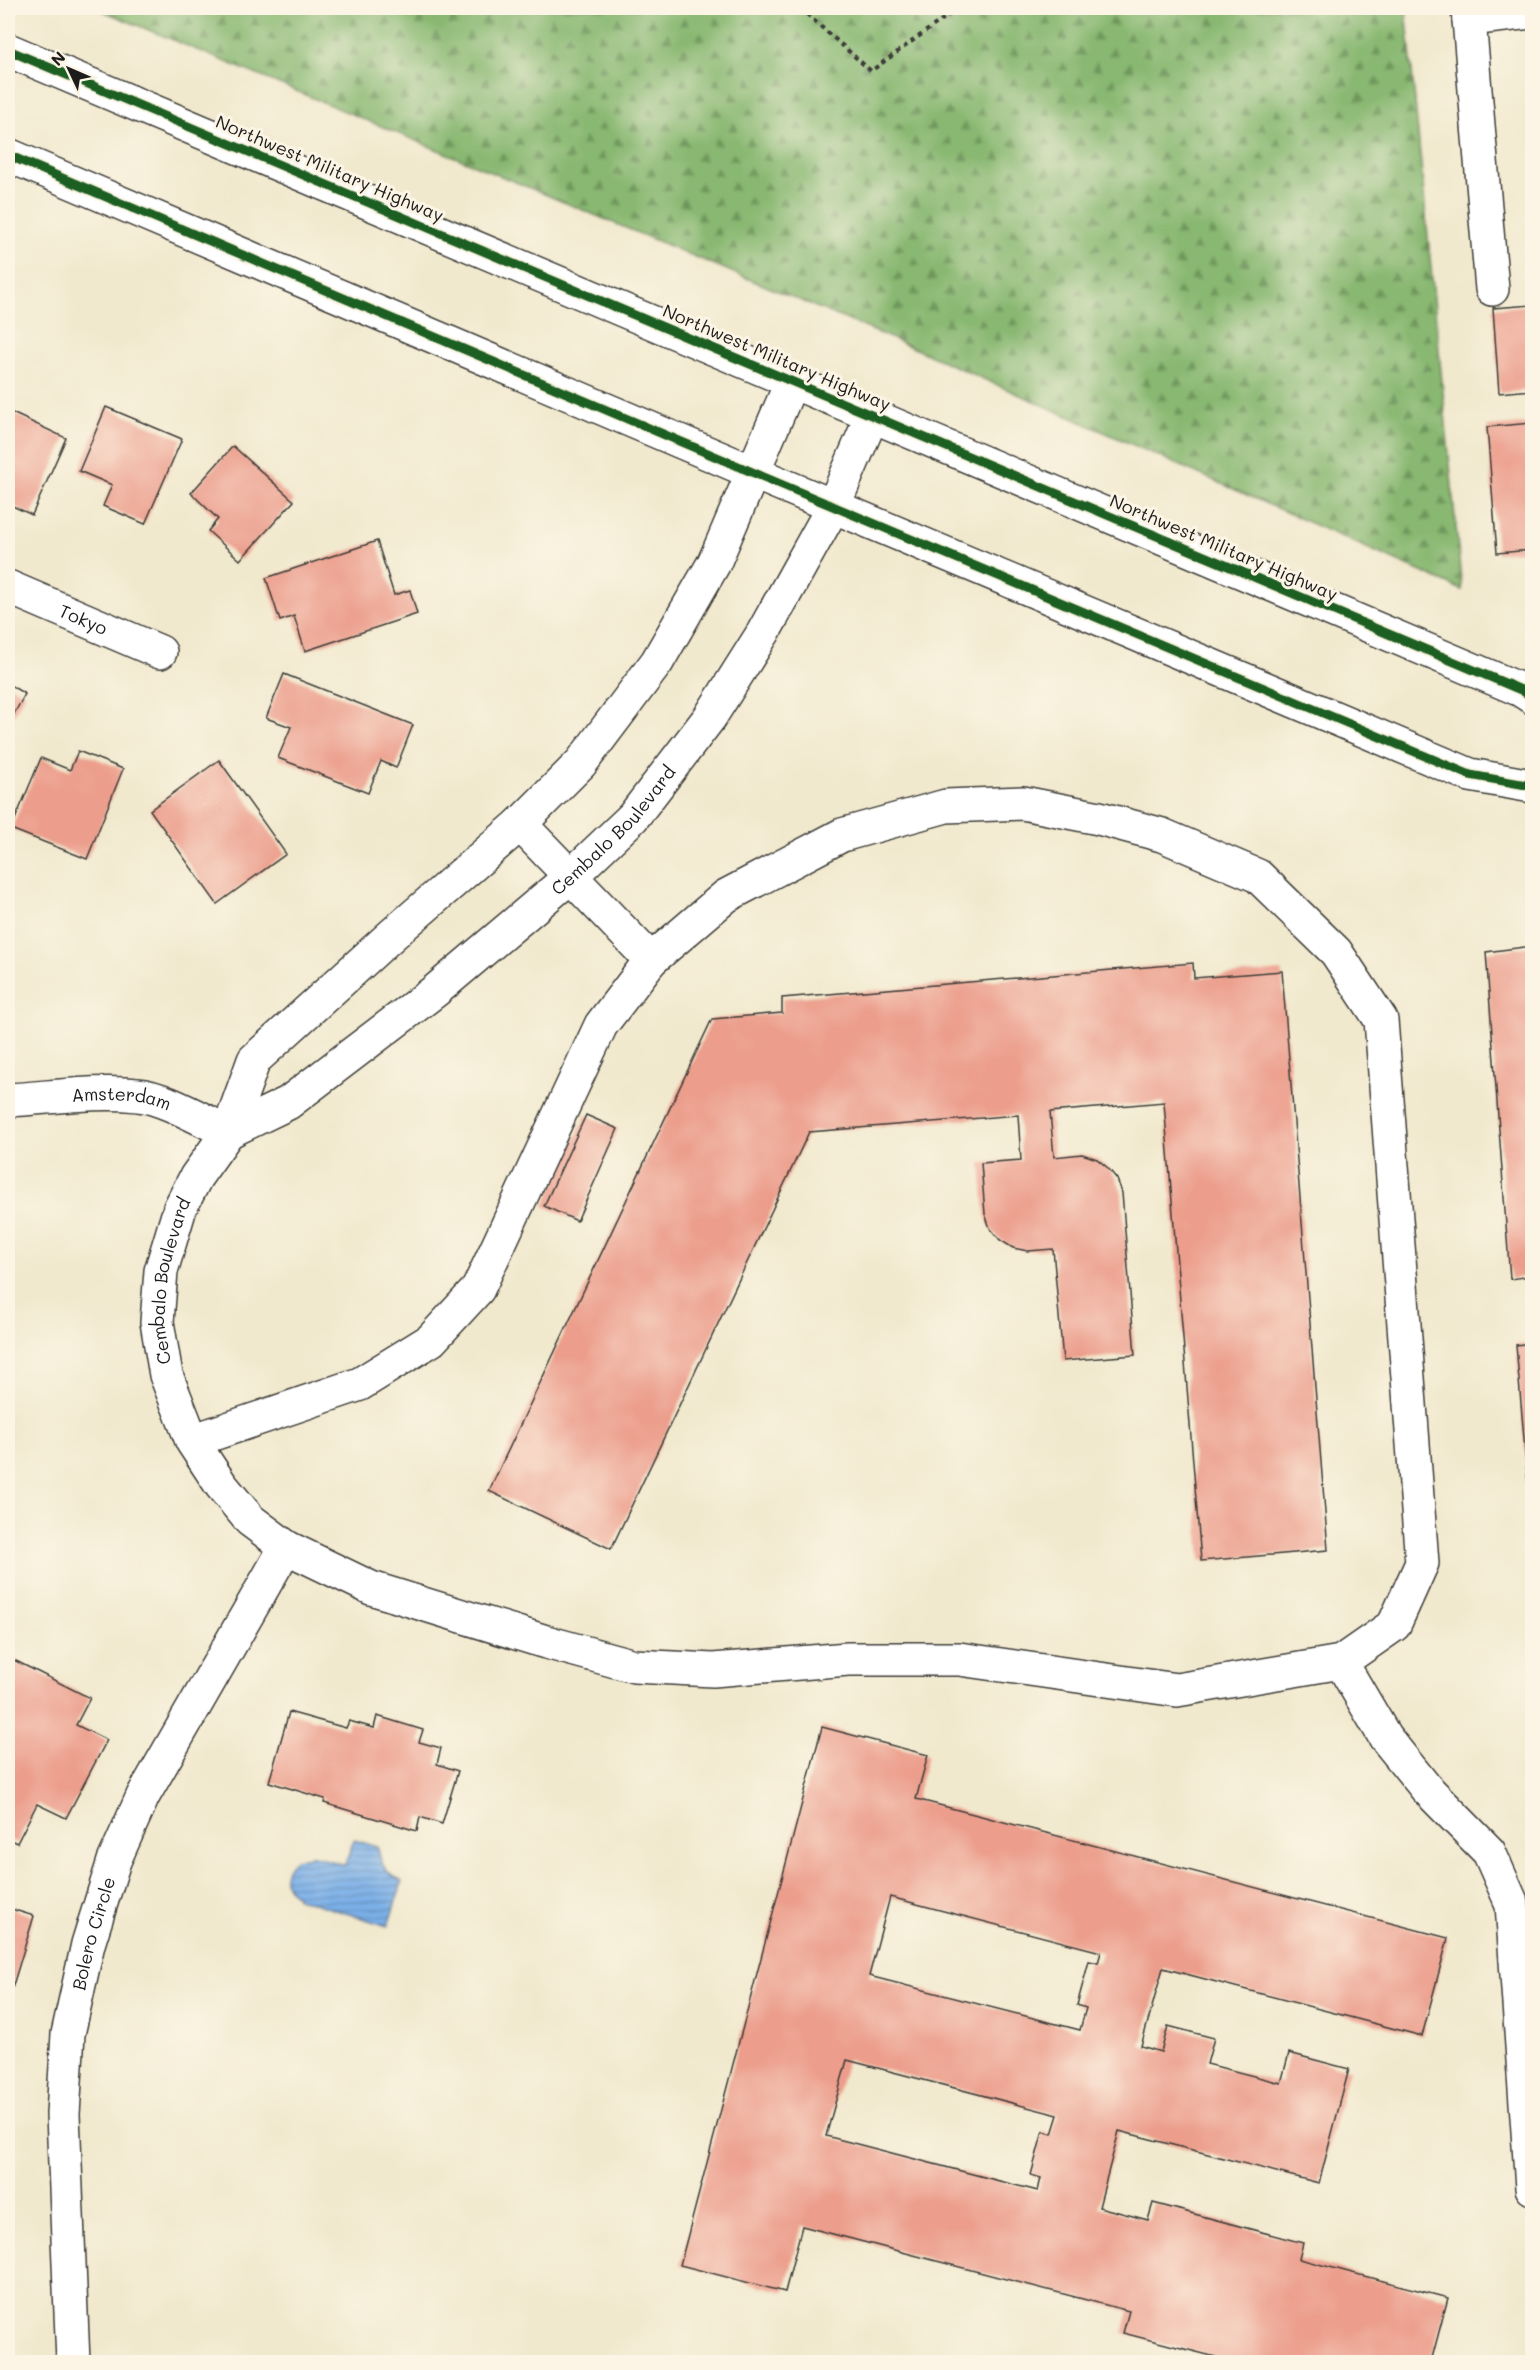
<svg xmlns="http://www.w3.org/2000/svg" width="1540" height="2370" viewBox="0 0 1540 2370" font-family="Mali,sans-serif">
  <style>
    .forest { fill: url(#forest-firs); stroke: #526a46; stroke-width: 1.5 }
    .water { fill: url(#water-rules); stroke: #4c6682; stroke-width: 1.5 }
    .building { fill: #ec9d8b; fill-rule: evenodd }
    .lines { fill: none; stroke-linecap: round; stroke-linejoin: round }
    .minor-casing { stroke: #3c3b37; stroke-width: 36 }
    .major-casing { stroke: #3c3b37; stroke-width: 36 }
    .path { stroke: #3c3b37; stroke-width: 4; stroke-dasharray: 4.5 4.5; stroke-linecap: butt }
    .minor { stroke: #fff; stroke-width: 33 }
    .major { stroke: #fff; stroke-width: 33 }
    .cycleway-casing { stroke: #fcf5e5; stroke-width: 13 }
    .cycleway { stroke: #1b5e20; stroke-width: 9 }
    .labels { text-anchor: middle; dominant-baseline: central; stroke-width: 6; stroke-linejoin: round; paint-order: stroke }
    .street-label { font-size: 18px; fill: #1c1c1c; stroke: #fcf5e5 }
  </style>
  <defs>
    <pattern id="forest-firs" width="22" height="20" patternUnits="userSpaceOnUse" patternTransform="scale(1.5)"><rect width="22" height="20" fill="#88b871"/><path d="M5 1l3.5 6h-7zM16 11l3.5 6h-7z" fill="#6e955c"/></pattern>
    <pattern id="water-rules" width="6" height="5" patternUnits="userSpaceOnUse" patternTransform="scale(1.5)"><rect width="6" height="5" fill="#7bb0e8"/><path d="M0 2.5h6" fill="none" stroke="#648ebb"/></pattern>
  </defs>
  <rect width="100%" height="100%" fill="#fcf5e5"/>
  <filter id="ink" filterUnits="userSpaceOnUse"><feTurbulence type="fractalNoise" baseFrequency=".0167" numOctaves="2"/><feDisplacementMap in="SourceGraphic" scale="12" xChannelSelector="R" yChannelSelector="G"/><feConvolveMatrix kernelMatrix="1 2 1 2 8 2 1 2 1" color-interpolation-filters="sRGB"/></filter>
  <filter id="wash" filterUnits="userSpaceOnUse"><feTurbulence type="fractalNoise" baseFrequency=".008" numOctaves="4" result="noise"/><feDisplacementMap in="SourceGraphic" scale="24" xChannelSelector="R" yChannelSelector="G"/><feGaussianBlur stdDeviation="1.35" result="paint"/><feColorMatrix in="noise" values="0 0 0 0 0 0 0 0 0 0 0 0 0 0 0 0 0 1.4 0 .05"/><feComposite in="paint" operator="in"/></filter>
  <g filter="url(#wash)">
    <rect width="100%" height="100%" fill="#f1e9ce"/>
    <path class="forest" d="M96,8H1406L1462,590L893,339Z"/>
    <path class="water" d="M354,1840L378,1847C380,1865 387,1874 402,1882L388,1926L297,1898V1896C281,1887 281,1871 295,1859L309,1857L310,1855L345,1865Z"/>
    <g id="blocks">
      <g class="building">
        <path d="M1532,305V390L1499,393L1493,308Z"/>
        <path d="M106,407L182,439L145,524L103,506L112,485L79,471Z"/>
        <path d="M8,411L66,438L32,515L8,504Z"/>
        <path d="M1532,423V550L1497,553L1487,427Z"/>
        <path d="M233,446L294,501L240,560L208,531L218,519L191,493Z"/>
        <path d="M377,541L394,595L410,590L417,614L305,651L294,616L280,621L266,578Z"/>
        <path d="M284,674L413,725L396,768L381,761L368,793L278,758L291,727L266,718Z"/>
        <path d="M8,684L25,694L8,725Z"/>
        <path d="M78,751L123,769L87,859L11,829L41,758L70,770Z"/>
        <path d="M219,760L286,854L217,904L150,810Z"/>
        <path d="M1532,946V1276L1510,1279L1486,952Z"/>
        <path d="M1193,963L1194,978L1282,971L1328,1550L1201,1561L1164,1102L1050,1112L1054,1157L1082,1154L1097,1159L1108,1168L1117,1179L1122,1193L1135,1355L1063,1361L1053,1249L1028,1251L1013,1248L1000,1240L990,1228L985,1214L981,1163L1021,1160L1018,1115L809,1132L611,1549L489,1491L712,1019L782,1013V998Z"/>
        <path d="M586,1115L618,1129L577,1221L544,1206Z"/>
        <path d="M1532,1343V1521H1531L1516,1345Z"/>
        <path d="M12,1659L90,1698L76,1725L107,1740L66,1818L37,1804L17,1843L8,1839V1669Z"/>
        <path d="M289,1712L346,1728L349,1721L374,1728L377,1716L423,1730L419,1742L441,1748L437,1764L458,1771L442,1824L420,1817L417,1831L324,1803L325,1799L269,1782Z"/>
        <path d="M822,1727L928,1755L916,1799L1448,1938L1422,2036L1163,1968L1141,2046L1161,2052L1168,2026L1214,2038L1207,2064L1281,2083L1289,2053L1349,2069L1319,2183L1119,2131L1099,2207L1148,2220L1153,2203L1303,2243L1299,2259L1448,2298L1431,2362H1235L1123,2333L1129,2311L802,2226L785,2292L680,2265ZM890,1897L1101,1952L1098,1963L1089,1961L1077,2005L1086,2008L1080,2030L869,1976ZM847,2060L1058,2115L1052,2134L1043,2131L1031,2175L1041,2178L1038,2191L826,2136Z"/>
        <path d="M8,1908L34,1916L8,2002Z"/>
      </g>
    </g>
  </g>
  <g filter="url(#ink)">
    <use href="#blocks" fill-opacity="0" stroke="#3c3b37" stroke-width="1.5"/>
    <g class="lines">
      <defs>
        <g id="minor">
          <path d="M1468,8L1492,289"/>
          <path d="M1469,19L1532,12"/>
          <path id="s1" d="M8,587L160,652"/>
          <path d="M520,824L651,960"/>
          <path id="s2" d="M8,1100C49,1098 96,1090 138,1095C163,1097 204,1121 228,1132"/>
          <path id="s3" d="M228,1132L288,1103L435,991L570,877L633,817L710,717L763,633L833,507L872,416"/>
          <path id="s4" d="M192,1441L360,1384L431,1340L478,1289L601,1025L651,960L726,896L842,835L946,806L1023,803L1099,818L1162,835L1258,876L1336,952L1381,1020L1422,1563L1394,1625L1341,1662L1177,1690L959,1659H848L713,1670L634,1666L546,1642L371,1588L286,1547L250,1520L221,1485L192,1441L166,1375L157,1322L161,1271L180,1208L196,1177L228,1132L254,1060L393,934L520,824L581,763L657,662L714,563L792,381"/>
          <path d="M1341,1662L1385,1737L1426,1788L1489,1852L1512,1904L1532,2188"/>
          <path id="s5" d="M73,2362L63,2114L68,2034L88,1944L114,1861L143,1796L286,1547"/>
        </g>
        <g id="major">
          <path d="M8,50L1521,690L1532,697"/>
          <path d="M8,155L752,472L1470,775L1532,786"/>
        </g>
      </defs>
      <use href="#minor" class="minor-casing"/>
      <use href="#major" class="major-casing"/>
      <path class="path" d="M800,8L871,71L954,11"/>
      <use href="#minor" class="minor"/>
      <use href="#major" class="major"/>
      <defs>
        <g id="cycleway">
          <path d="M8,50L1521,690L1532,697"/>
          <path d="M8,155L752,472L1470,775L1532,786"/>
        </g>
      </defs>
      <use href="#cycleway" class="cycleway-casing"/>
      <use href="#cycleway" class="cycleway"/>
    </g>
  </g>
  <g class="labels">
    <g class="street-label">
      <text transform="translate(330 168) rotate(23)">Northwest Military Highway</text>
      <text transform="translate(777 357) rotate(23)">Northwest Military Highway</text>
      <text transform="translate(1224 547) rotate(23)">Northwest Military Highway</text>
      <text stroke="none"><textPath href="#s1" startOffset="82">Tokyo</textPath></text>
      <text stroke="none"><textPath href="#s3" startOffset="492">Cembalo Boulevard</textPath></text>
      <text stroke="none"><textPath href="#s2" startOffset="114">Amsterdam</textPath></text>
      <text stroke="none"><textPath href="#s4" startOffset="3624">Cembalo Boulevard</textPath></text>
      <text stroke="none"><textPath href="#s5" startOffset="432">Bolero Circle</textPath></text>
    </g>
  </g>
  <rect width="1540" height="2370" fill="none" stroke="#fcf5e5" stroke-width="30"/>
  <g transform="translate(69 69) rotate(314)" stroke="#fcf5e5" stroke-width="4.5" paint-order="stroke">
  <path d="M0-4.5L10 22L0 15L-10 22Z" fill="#1c1c1c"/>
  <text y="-9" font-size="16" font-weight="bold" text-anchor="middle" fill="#1c1c1c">N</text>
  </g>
</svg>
